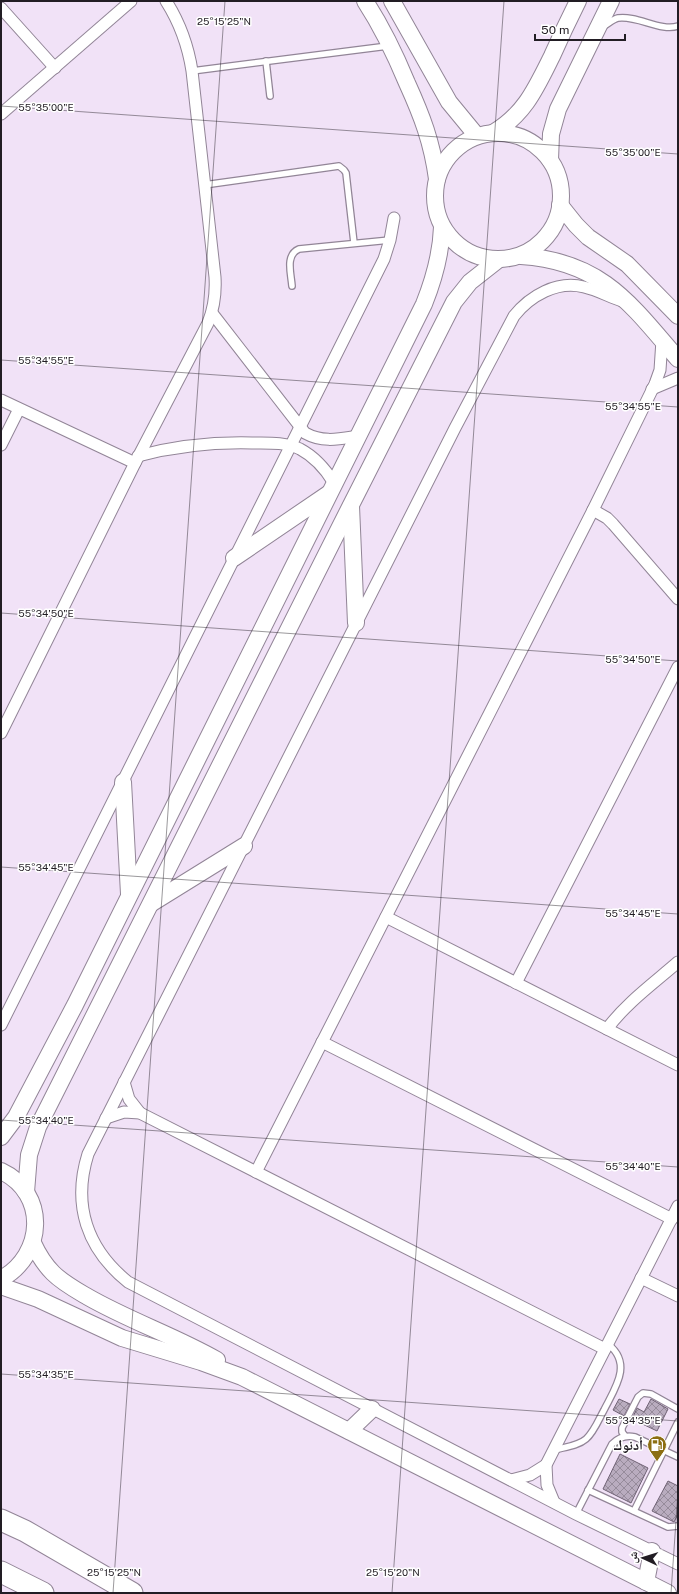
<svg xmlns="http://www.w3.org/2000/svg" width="679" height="1594" viewBox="0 0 679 1594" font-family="'Public Sans','Noto Naskh Arabic',sans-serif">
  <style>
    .building { fill: url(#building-cross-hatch); stroke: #6f6274 }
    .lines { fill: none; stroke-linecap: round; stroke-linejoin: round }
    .lane-casing { stroke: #928597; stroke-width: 8 }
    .street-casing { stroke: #928597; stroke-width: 13 }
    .secondary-casing { stroke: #928597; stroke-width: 18 }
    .highway-casing { stroke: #928597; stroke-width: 23 }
    .lane { stroke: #fff; stroke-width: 5.5 }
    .street { stroke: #fff; stroke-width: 11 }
    .secondary { stroke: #fff; stroke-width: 16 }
    .highway { stroke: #fff; stroke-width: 21 }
    .ticks { fill: none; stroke: #221d24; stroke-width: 1; stroke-opacity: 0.45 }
    .labels { text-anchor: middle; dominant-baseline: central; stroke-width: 3; stroke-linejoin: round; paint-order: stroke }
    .poi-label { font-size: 14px; font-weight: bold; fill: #221d24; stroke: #fff; text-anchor: end }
    .ticks-label { font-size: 10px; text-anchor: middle; fill: #221d24; stroke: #fff; stroke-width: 3; stroke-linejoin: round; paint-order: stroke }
  </style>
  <defs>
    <pattern id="building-cross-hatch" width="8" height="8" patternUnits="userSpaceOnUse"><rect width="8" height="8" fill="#b9acbf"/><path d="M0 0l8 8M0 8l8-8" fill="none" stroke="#968b9b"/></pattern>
  </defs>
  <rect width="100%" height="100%" fill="#f1e2f7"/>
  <g class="building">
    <path d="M619,1399L630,1404L624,1416L613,1410Z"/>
    <path d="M651,1399L668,1409L657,1431L632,1419L637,1408L644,1412Z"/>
    <path d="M620,1454L648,1468L631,1503L603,1489Z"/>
    <path d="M668,1481L678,1486V1514L674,1522L652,1511Z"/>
  </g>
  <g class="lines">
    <defs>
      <g id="lane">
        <path d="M604,26C608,24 613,19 618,18C637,15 661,32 678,26"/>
        <path d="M266,61L270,96"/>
        <path d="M192,71L388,46"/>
        <path d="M204,185L339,166L344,170L346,173L354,243"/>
        <path d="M292,286C291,273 285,255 299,249L390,240"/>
        <path d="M625,1436L622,1432V1428L638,1397L643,1393L651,1394L678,1409"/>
        <path d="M554,1450C565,1447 578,1446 586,1439C594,1432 599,1419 604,1410C615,1388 633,1364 608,1344"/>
        <path d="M588,1490L668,1527L678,1526"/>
        <path d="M634,1511L678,1422"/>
        <path d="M576,1514L612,1444C619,1437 626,1435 635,1437L678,1457"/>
      </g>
      <g id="street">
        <path d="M1,8L55,68"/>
        <path d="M1,114L131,1"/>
        <path d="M622,301C610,297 597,290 584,287C557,280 530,296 514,316L455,428L88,1154C72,1205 87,1249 128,1282L576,1514L678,1564"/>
        <path d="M212,313L305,433C323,443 339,439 358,436"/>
        <path d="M652,389L678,378"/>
        <path d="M1,400L135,463"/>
        <path d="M1,445L19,409"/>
        <path d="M138,456C176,446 213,442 252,443C268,443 286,442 300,449C315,457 326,470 334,483"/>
        <path d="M593,510L607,518L613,524L678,599"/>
        <path d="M1,733L135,463L208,323C214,308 216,293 215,277L192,71C188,45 180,23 166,1"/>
        <path d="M386,917L678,1065"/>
        <path d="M516,983L678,667"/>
        <path d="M1,1025L384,259L390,240L394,218"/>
        <path d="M607,1029C626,1003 654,983 678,962"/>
        <path d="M322,1042L672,1219"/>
        <path d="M124,1082L129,1099L140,1113"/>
        <path d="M106,1118L124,1112L140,1113L605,1349"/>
        <path d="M256,1172L593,510L655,384L660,370L662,340"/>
        <path d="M641,1278L678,1296"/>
        <path d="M511,1480L530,1475L546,1465"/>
        <path d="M554,1502L547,1485L546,1465L678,1206"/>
      </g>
      <g id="secondary">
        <path d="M365,1C382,27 395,54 407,83C422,116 432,142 437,179"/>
        <path d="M392,1L449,102L477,136"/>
        <circle cx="498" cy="196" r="63"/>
        <path d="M493,133C525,114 536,88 552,56C560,38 569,19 578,1"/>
        <path d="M550,160L551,134L558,109L611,1"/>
        <path d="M560,205L576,225L588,237L627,264L678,316"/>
        <path d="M521,256C601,261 630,303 678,359"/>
        <path d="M351,506L356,623"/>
        <path d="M234,558L328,494"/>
        <path d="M123,782L129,894"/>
        <path d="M152,903L244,846"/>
        <path d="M1,1137L16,1117L75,1005L424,304C434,279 441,254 442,227"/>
        <path d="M1,1171C48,1193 45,1255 1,1279"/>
        <path d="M26,1192L29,1155L38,1127L351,505L454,302L470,282L498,260"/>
        <path d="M33,1243C38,1254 44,1264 53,1273C63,1283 76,1290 88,1297C130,1321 175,1336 217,1360"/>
        <path d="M1,1286L38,1299L122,1338L201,1362L242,1377L668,1593"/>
        <path d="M349,1431L372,1409"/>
        <path d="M646,1582L652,1551"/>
      </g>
      <g id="highway">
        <path d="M1,1520L25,1531L132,1593"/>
        <path d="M1,1572L43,1593"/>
      </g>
    </defs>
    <use href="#lane" class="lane-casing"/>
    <use href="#street" class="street-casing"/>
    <use href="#secondary" class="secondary-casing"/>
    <use href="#highway" class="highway-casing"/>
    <use href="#lane" class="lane"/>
    <use href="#street" class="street"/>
    <use href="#secondary" class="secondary"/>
    <use href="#highway" class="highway"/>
  </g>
  <path class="ticks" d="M1,106L678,154M1,360L678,407M1,613L678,661M1,867L678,914M1,1120L678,1167M1,1374L678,1421M113,1593L225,1M392,1593L504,1M671,1593L678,1492"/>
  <defs>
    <symbol id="fuel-pin" viewBox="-11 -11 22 30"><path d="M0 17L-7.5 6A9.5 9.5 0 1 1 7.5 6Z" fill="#8c6f12" stroke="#fff"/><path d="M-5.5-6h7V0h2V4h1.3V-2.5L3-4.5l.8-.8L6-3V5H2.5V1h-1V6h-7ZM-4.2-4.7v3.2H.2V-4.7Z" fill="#fff"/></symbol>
  </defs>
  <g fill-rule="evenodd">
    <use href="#fuel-pin" x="646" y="1434" width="22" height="30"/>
  </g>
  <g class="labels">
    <g class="poi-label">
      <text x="643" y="1445">أدنوك</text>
    </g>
  </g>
  <g class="ticks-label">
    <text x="224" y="25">25°15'25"N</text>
    <text x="46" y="111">55°35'00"E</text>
    <text x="633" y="156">55°35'00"E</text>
    <text x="46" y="364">55°34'55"E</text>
    <text x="633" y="410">55°34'55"E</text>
    <text x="46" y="617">55°34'50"E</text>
    <text x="633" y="663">55°34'50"E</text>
    <text x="46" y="871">55°34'45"E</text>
    <text x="633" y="917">55°34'45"E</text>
    <text x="46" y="1124">55°34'40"E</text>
    <text x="633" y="1170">55°34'40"E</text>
    <text x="46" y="1378">55°34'35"E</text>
    <text x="633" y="1424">55°34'35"E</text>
    <text x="114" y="1576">25°15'25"N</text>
    <text x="393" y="1576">25°15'20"N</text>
  </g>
  <rect width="679" height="1594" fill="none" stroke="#221d24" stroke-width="4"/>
  <g transform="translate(643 1558) rotate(274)" stroke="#ffffff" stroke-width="3" paint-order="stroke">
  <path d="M0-3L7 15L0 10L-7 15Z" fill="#221d24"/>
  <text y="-6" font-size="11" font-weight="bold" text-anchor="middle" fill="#221d24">ش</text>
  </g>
  <path d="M535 34v6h90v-6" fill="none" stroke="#221d24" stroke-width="2"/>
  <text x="541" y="34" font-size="12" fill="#221d24" stroke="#ffffff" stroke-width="3" paint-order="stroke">50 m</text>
</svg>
